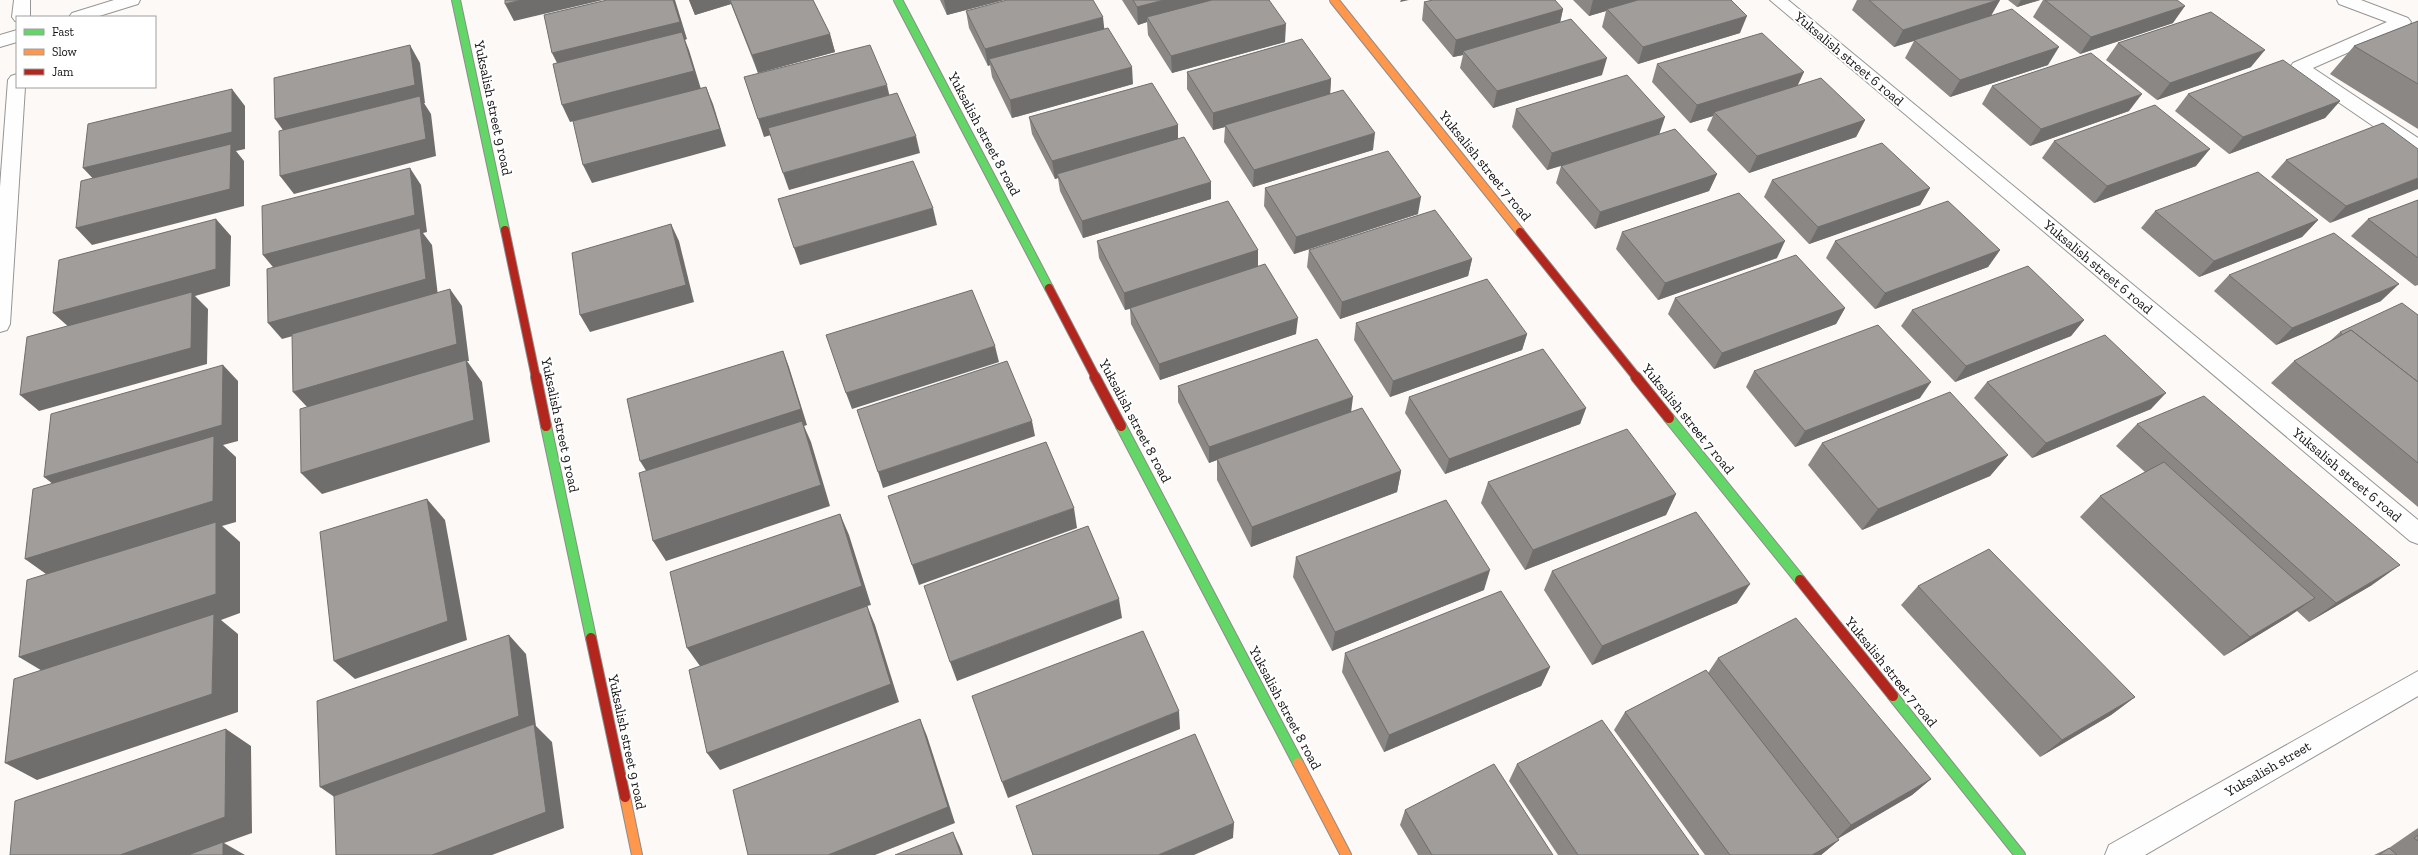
<svg xmlns="http://www.w3.org/2000/svg" width="2418" height="855" viewBox="0 0 2418 855" font-family="'Zilla Slab',serif">
  <style>
    .lines { fill: none; stroke-linecap: round; stroke-linejoin: round }
    .street-casing { stroke: #969594; stroke-width: 2 }
    .fast-far1-casing { stroke: #8d8c8a; stroke-width: 10 }
    .fast-casing { stroke: #8d8c8a; stroke-width: 12 }
    .slow-far1-casing { stroke: #8d8c8a; stroke-width: 10 }
    .slow-casing { stroke: #8d8c8a; stroke-width: 12 }
    .jam-far1-casing { stroke: #8d8c8a; stroke-width: 10 }
    .jam-casing { stroke: #8d8c8a; stroke-width: 12 }
    .street { fill: #fffefe; fill-rule: evenodd }
    .fast-far1 { stroke: #63d668; stroke-width: 8 }
    .fast { stroke: #63d668; stroke-width: 10 }
    .slow-far1 { stroke: #ff974d; stroke-width: 8 }
    .slow { stroke: #ff974d; stroke-width: 10 }
    .jam-far1 { stroke: #b3261e; stroke-width: 8 }
    .jam { stroke: #b3261e; stroke-width: 10 }
    .wall { fill: #8a8785 }
    .shaded-wall { fill: #706e6c }
    .building { fill: #a09d9b; stroke: #706e6c }
    .labels { text-anchor: middle; dominant-baseline: central; stroke-width: 4; stroke-linejoin: round; paint-order: stroke }
    .street-label { font-size: 14px; fill: #101010; stroke: #fff }
  </style>
  <rect width="100%" height="100%" fill="#fcf9f6"/>
  <g class="lines">
    <defs>
      <g id="street">
        <path d="M14,0H30V17H17V21H15L12,17Z"/>
        <path d="M114,0H140L138,4L96,17H69L72,13Z"/>
        <path d="M1770,0H1788L2418,520V544L2410,541Z"/>
        <path d="M2337,0H2361L2408,18L2411,22L2408,26L2313,68L2418,138V153L2411,152L2293,71L2290,67L2293,63L2387,22L2339,4Z"/>
        <path d="M17,30V42L0,47V35Z"/>
        <path d="M17,74V87H25L10,324L7,330L0,332V187L8,80L11,76Z"/>
        <path d="M2418,671V696L2145,855H2105L2109,845Z"/>
      </g>
      <g id="fast-far1">
        <path d="M456,0L505,230"/>
        <path d="M898,0L1049,288"/>
      </g>
      <g id="fast">
        <path d="M1669,418L1800,580"/>
        <path d="M546,426L591,638"/>
        <path d="M1121,426L1298,763"/>
        <path d="M1893,696L2020,855"/>
      </g>
      <path id="slow-far1" d="M1334,0L1520,232"/>
      <g id="slow">
        <path d="M1298,763L1346,855"/>
        <path d="M625,797L637,855"/>
      </g>
      <g id="jam-far1">
        <path d="M505,230L536,378"/>
        <path d="M1520,232L1637,378"/>
        <path d="M1049,288L1096,378"/>
      </g>
      <g id="jam">
        <path d="M536,377L546,426"/>
        <path d="M1095,377L1121,426"/>
        <path d="M1636,377L1669,418"/>
        <path d="M1800,580L1893,696"/>
        <path d="M591,638L625,797"/>
      </g>
    </defs>
    <use href="#street" class="street-casing"/>
    <use href="#fast-far1" class="fast-far1-casing"/>
    <use href="#fast" class="fast-casing"/>
    <use href="#slow-far1" class="slow-far1-casing"/>
    <use href="#slow" class="slow-casing"/>
    <use href="#jam-far1" class="jam-far1-casing"/>
    <use href="#jam" class="jam-casing"/>
    <use href="#street" class="street"/>
    <use href="#fast-far1" class="fast-far1"/>
    <use href="#fast" class="fast"/>
    <use href="#slow-far1" class="slow-far1"/>
    <use href="#slow" class="slow"/>
    <use href="#jam-far1" class="jam-far1"/>
    <use href="#jam" class="jam"/>
  </g>
  <g class="wall">
    <path d="M689,0H813L830,34L835,52L758,73L731,4L695,15Z"/>
    <path d="M940,0H1004L947,15Z"/>
    <path d="M1122,0H1269L1285,42L1172,73L1148,35L1147,22L1138,25Z"/>
    <path d="M1573,0H1731L1740,33L1638,64L1602,27L1606,11L1589,16Z"/>
    <path d="M1857,0H2000L1991,16L2048,65L1950,97L1905,58L1914,41L1894,47L1852,10Z"/>
    <path d="M2008,0H2040L2017,7Z"/>
    <path d="M2043,0H2177L2173,23L2080,54L2033,17Z"/>
    <path d="M1424,2L1563,9L1560,23L1602,75L1493,108L1460,68L1463,55L1453,57L1422,20Z"/>
    <path d="M966,11L1104,29L1133,84L1012,118L992,77L990,65L988,66L969,28Z"/>
    <path d="M2418,21V129L2330,74L2354,46Z"/>
    <path d="M2118,43L2251,67L2157,100L2106,60Z"/>
    <path d="M1657,64L1797,86L1865,120L1856,137L1749,173L1707,130L1713,116L1690,123L1652,82Z"/>
    <path d="M1187,72L1331,79L1330,94L1373,150L1253,187L1224,142L1225,127L1213,130L1187,89Z"/>
    <path d="M1992,86L2129,111L2030,146L1982,104Z"/>
    <path d="M2188,94L2340,101L2325,118L2229,154L2175,111Z"/>
    <path d="M1516,109L1659,134L1717,174L1709,191L1595,229L1556,183L1561,166L1547,170L1512,127Z"/>
    <path d="M1029,117L1178,125V139L1211,199L1083,238L1060,191L1058,178L1055,179L1032,134Z"/>
    <path d="M2054,141L2196,166L2094,203L2042,158Z"/>
    <path d="M2418,149L2330,223L2271,177L2286,160Z"/>
    <path d="M1772,180L1930,188L1920,205L1809,244L1764,197Z"/>
    <path d="M1265,188L1418,214L1294,254L1264,206Z"/>
    <path d="M2418,200V285L2415,286L2351,236L2368,219Z"/>
    <path d="M2155,211L2318,220L2302,237L2199,277L2141,228Z"/>
    <path d="M1622,232L1777,258L1658,300L1616,249Z"/>
    <path d="M1097,241L1258,250V267L1296,334L1160,380L1131,324L1130,309L1125,310L1099,258Z"/>
    <path d="M1835,241L2000,250L1988,267L1875,309L1826,258Z"/>
    <path d="M1309,250L1472,259L1468,276L1340,319L1307,267Z"/>
    <path d="M2229,275L2381,301L2276,345L2214,291Z"/>
    <path d="M1675,298L1845,308L1836,324L1714,369L1668,314Z"/>
    <path d="M1912,310L2084,320L2071,336L1955,382L1901,326Z"/>
    <path d="M2418,315V507L2271,383L2294,361L2330,341L2340,332Z"/>
    <path d="M1356,323L1527,334L1522,350L1390,397L1354,340Z"/>
    <path d="M1754,371L1920,398L1795,447L1746,387Z"/>
    <path d="M1987,382L2151,409L2032,458L1974,398Z"/>
    <path d="M1178,386L1351,412L1401,471L1397,492L1251,547L1217,480V460L1209,463L1178,402Z"/>
    <path d="M1409,397L1586,408L1580,424L1445,474L1405,413Z"/>
    <path d="M2137,424L2372,585L2309,622L2297,611L2288,617L2224,656L2080,517L2100,496L2145,472L2116,446Z"/>
    <path d="M1822,443L2008,455L1990,476L1862,530L1808,465Z"/>
    <path d="M1488,482L1676,494L1666,515L1525,570L1481,503Z"/>
    <path d="M1296,557L1484,590L1332,651L1293,577Z"/>
    <path d="M1552,571L1737,603L1592,665L1544,590Z"/>
    <path d="M1918,586L2135,697L2111,715L2040,757L1901,605Z"/>
    <path d="M1345,653L1550,667L1541,686L1384,752L1342,672Z"/>
    <path d="M1718,658L1931,779L1912,795L1838,838L1839,840L1821,855H1705L1614,730L1625,712L1708,673Z"/>
    <path d="M1517,764L1699,855H1558L1509,781Z"/>
    <path d="M1405,810L1553,855H1418L1400,825Z"/>
    <path d="M2418,828V855H2374L2389,848Z"/>
  </g>
  <g class="shaded-wall">
    <path d="M521,0H603L514,21L505,4Z"/>
    <path d="M673,0H675L687,39L685,40L689,50L701,89L570,122L562,105L561,71L552,53Z"/>
    <path d="M689,0H729L731,4L695,15Z"/>
    <path d="M944,0H1004L947,15Z"/>
    <path d="M1164,0H1230L1147,17V22L1138,25L1137,7Z"/>
    <path d="M1401,0H1409L1400,2Z"/>
    <path d="M1593,0H1646L1607,9L1606,11L1589,16Z"/>
    <path d="M1998,0H2000L1990,17L1894,47L1903,30Z"/>
    <path d="M2021,0H2040L2017,7Z"/>
    <path d="M2185,6L2173,23L2080,54L2091,37Z"/>
    <path d="M1563,9L1559,27L1463,51V55L1453,57L1456,40Z"/>
    <path d="M1747,16L1740,33L1638,64L1643,47Z"/>
    <path d="M1103,17L1105,35L989,59L990,65L988,66L985,49Z"/>
    <path d="M1286,24L1285,42L1172,73L1171,56Z"/>
    <path d="M830,34L835,52L758,73L752,55Z"/>
    <path d="M410,45L420,63L425,103H424L431,114L436,156L294,194L280,176L288,137L275,119Z"/>
    <path d="M2059,47L2048,65L1950,97L1960,80Z"/>
    <path d="M2265,50L2251,67L2157,100L2170,83Z"/>
    <path d="M1607,58L1602,75L1493,108L1497,91Z"/>
    <path d="M1132,67L1133,84L1012,118L1010,100Z"/>
    <path d="M1804,72L1796,89L1714,112L1713,116L1690,123L1697,105Z"/>
    <path d="M1331,79L1330,96L1225,125V127L1213,130V113Z"/>
    <path d="M887,85L891,102L764,137L758,119Z"/>
    <path d="M706,87L713,104L726,146L592,183L583,165Z"/>
    <path d="M232,89L245,106V149L236,151L244,161V206L92,245L76,228L99,185L83,168Z"/>
    <path d="M2142,94L2129,111L2030,146L2041,129Z"/>
    <path d="M2340,101L2325,118L2229,154L2243,137Z"/>
    <path d="M1665,117L1659,135L1547,170L1552,153Z"/>
    <path d="M1865,120L1856,137L1749,173L1757,156Z"/>
    <path d="M1178,125V142L1057,174L1058,178L1055,179L1052,161Z"/>
    <path d="M1375,133L1373,150L1253,187L1254,170Z"/>
    <path d="M916,136L920,153L789,190L783,173Z"/>
    <path d="M2210,149L2196,166L2094,203L2107,186Z"/>
    <path d="M410,168L421,185L427,232L423,233L432,245L438,296L282,339L268,323L277,272L263,255Z"/>
    <path d="M1717,174L1709,191L1595,229L1600,212Z"/>
    <path d="M2418,178V189L2330,223L2346,206Z"/>
    <path d="M1211,182V199L1083,238L1082,221Z"/>
    <path d="M1930,188L1920,205L1809,244L1818,227Z"/>
    <path d="M1421,197L1418,214L1294,254L1296,237Z"/>
    <path d="M933,208L937,225L800,265L794,248Z"/>
    <path d="M216,219L231,236L230,286L195,296L208,309L207,364L39,411L20,395L71,329L53,313Z"/>
    <path d="M2318,220L2302,237L2199,277L2214,261Z"/>
    <path d="M671,224L679,241L694,302L590,332L580,315Z"/>
    <path d="M1785,241L1777,258L1658,300L1665,283Z"/>
    <path d="M1258,250V267L1125,310L1124,293Z"/>
    <path d="M2000,250L1988,267L1875,309L1885,293Z"/>
    <path d="M1472,259L1468,276L1340,319L1342,302Z"/>
    <path d="M2399,284L2381,301L2276,345L2292,328Z"/>
    <path d="M450,289L462,306L469,361H467L482,382L490,442L322,494L301,473L308,408L293,392Z"/>
    <path d="M1845,308L1836,324L1714,369L1722,353Z"/>
    <path d="M1298,318L1296,334L1160,380L1159,364Z"/>
    <path d="M2084,320L2071,336L1955,382L1966,366Z"/>
    <path d="M1527,334L1522,350L1390,397L1393,381Z"/>
    <path d="M995,346L999,362L852,409L846,393Z"/>
    <path d="M783,351L789,367L807,425L804,426L811,442L830,506L666,561L653,541L650,477L640,461Z"/>
    <path d="M223,365L238,381V441L223,445L236,457V522L222,526L240,542V613L221,620L238,634V712L37,780L5,763L49,675L19,657L53,579L25,559L63,492L44,477Z"/>
    <path d="M1931,382L1920,398L1795,447L1805,431Z"/>
    <path d="M2166,393L2151,409L2032,458L2046,443Z"/>
    <path d="M1353,397L1351,413L1217,459V460L1209,463V447Z"/>
    <path d="M1586,408L1580,424L1445,474L1449,459Z"/>
    <path d="M1032,421L1035,436L883,488L878,472Z"/>
    <path d="M2008,455L1990,476L1862,530L1878,509Z"/>
    <path d="M1401,471L1397,492L1251,547L1252,527Z"/>
    <path d="M1676,494L1666,515L1525,570L1533,550Z"/>
    <path d="M427,499L445,520L467,640L355,679L334,661Z"/>
    <path d="M1074,508L1077,528L919,585L912,565Z"/>
    <path d="M840,514L849,535L871,605L867,606L875,625L899,702L720,770L707,753L700,666L687,648Z"/>
    <path d="M2400,565L2372,585L2309,622L2336,603Z"/>
    <path d="M1490,570L1484,590L1332,651L1335,632Z"/>
    <path d="M1750,584L1737,603L1592,665L1602,646Z"/>
    <path d="M2315,598L2288,617L2224,656L2250,637Z"/>
    <path d="M1119,599L1122,618L957,681L950,662Z"/>
    <path d="M509,635L526,654L536,726L552,742L564,828L492,855H432L343,803L320,787Z"/>
    <path d="M1550,667L1541,686L1384,752L1389,735Z"/>
    <path d="M2135,697L2111,715L2040,757L2062,740Z"/>
    <path d="M1179,711L1180,729L1008,798L1002,782Z"/>
    <path d="M920,719L927,736L955,823L875,855H828Z"/>
    <path d="M226,729L251,746L252,833L224,843L245,855H120Z"/>
    <path d="M1931,779L1912,795L1834,841L1851,825Z"/>
    <path d="M1234,823L1233,838L1194,855H1158Z"/>
    <path d="M953,832L960,847L963,855H961Z"/>
    <path d="M1839,840L1821,855H1812Z"/>
  </g>
  <g class="building">
    <path d="M505,0H521L505,4Z"/>
    <path d="M607,0H673L680,22L552,53L544,15Z"/>
    <path d="M730,0H813L830,34L752,55Z"/>
    <path d="M1007,0H1093L1103,17L985,49L966,11Z"/>
    <path d="M1133,0H1164L1137,7Z"/>
    <path d="M1212,0H1269L1286,24L1171,56L1147,17Z"/>
    <path d="M1433,0H1555L1563,9L1456,40L1424,2Z"/>
    <path d="M1638,0H1731L1747,16L1643,47L1607,9Z"/>
    <path d="M1869,0H1998L1903,30Z"/>
    <path d="M2045,0H2177L2185,6L2091,37Z"/>
    <path d="M2012,9L2059,47L1960,80L1914,40Z"/>
    <path d="M2211,12L2265,50L2170,83L2118,43Z"/>
    <path d="M1571,19L1607,58L1497,91L1463,51Z"/>
    <path d="M2418,21V84L2354,46Z"/>
    <path d="M1108,28L1132,67L1010,100L989,59Z"/>
    <path d="M682,32L694,71L562,105L553,64Z"/>
    <path d="M1762,33L1804,72L1697,105L1657,64Z"/>
    <path d="M1302,39L1331,79L1213,113L1187,72Z"/>
    <path d="M410,45L415,85L275,119L274,78Z"/>
    <path d="M870,45L887,85L758,119L744,77Z"/>
    <path d="M2091,53L2142,94L2041,129L1992,86Z"/>
    <path d="M2283,60L2340,101L2243,137L2188,94Z"/>
    <path d="M1627,75L1665,117L1552,153L1516,109Z"/>
    <path d="M1821,78L1865,120L1757,156L1714,112Z"/>
    <path d="M1152,83L1178,125L1052,161L1029,117Z"/>
    <path d="M706,87L720,129L583,165L573,121Z"/>
    <path d="M232,89V132L83,168L88,124Z"/>
    <path d="M1343,90L1375,133L1254,170L1225,125Z"/>
    <path d="M897,93L916,136L783,173L768,128Z"/>
    <path d="M420,96L426,139L280,176L279,131Z"/>
    <path d="M2155,105L2210,149L2107,186L2054,141Z"/>
    <path d="M2383,123L2418,149V178L2346,206L2286,160Z"/>
    <path d="M1675,129L1717,174L1600,212L1561,166Z"/>
    <path d="M1184,137L1211,182L1082,221L1057,174Z"/>
    <path d="M1882,143L1930,188L1818,227L1772,180Z"/>
    <path d="M231,144L230,189L76,228L81,181Z"/>
    <path d="M1388,151L1421,197L1296,237L1265,188Z"/>
    <path d="M913,161L933,208L794,248L778,199Z"/>
    <path d="M410,168L415,215L263,255L262,206Z"/>
    <path d="M2258,172L2318,220L2214,261L2155,211Z"/>
    <path d="M1739,193L1785,241L1665,283L1622,232Z"/>
    <path d="M2418,200V258L2368,219Z"/>
    <path d="M1228,201L1258,250L1124,293L1097,241Z"/>
    <path d="M1948,201L2000,250L1885,293L1835,241Z"/>
    <path d="M1435,210L1472,259L1342,302L1309,250Z"/>
    <path d="M216,219V269L53,313L59,260Z"/>
    <path d="M671,224L686,285L580,315L572,253Z"/>
    <path d="M420,228L426,279L268,323L267,269Z"/>
    <path d="M2334,233L2399,284L2292,328L2229,275Z"/>
    <path d="M1796,255L1845,308L1722,353L1675,298Z"/>
    <path d="M1265,264L1298,318L1159,364L1130,308Z"/>
    <path d="M2028,266L2084,320L1966,366L1912,310Z"/>
    <path d="M1487,279L1527,334L1393,381L1356,323Z"/>
    <path d="M450,289L457,344L293,392L292,334Z"/>
    <path d="M972,290L995,346L846,393L826,335Z"/>
    <path d="M192,292L191,348L20,395L27,337Z"/>
    <path d="M2402,303L2418,315V382L2351,330L2343,335L2340,332Z"/>
    <path d="M1878,325L1931,382L1805,431L1754,371Z"/>
    <path d="M2351,330L2418,382V463L2294,361Z"/>
    <path d="M2105,335L2166,393L2046,443L1987,382Z"/>
    <path d="M1317,339L1353,397L1209,447L1178,386Z"/>
    <path d="M1543,349L1586,408L1449,459L1409,397Z"/>
    <path d="M783,351L801,409L640,461L627,399Z"/>
    <path d="M466,360L474,420L301,473L300,409Z"/>
    <path d="M1007,361L1032,421L878,472L857,410Z"/>
    <path d="M223,365L222,425L44,477L51,414Z"/>
    <path d="M1950,392L2008,455L1878,509L1822,443Z"/>
    <path d="M2204,396L2400,565L2336,603L2137,424Z"/>
    <path d="M1362,408L1401,471L1252,527L1217,459Z"/>
    <path d="M802,421L821,485L653,541L639,473Z"/>
    <path d="M1627,429L1676,494L1533,550L1488,482Z"/>
    <path d="M214,436L213,501L25,559L33,489Z"/>
    <path d="M1046,442L1074,508L912,565L888,496Z"/>
    <path d="M2164,462L2315,598L2250,637L2100,496Z"/>
    <path d="M427,499L448,621L334,661L320,532Z"/>
    <path d="M1446,500L1490,570L1335,632L1296,557Z"/>
    <path d="M1696,512L1750,584L1602,646L1552,571Z"/>
    <path d="M840,514L862,586L687,648L670,572Z"/>
    <path d="M216,522V594L19,657L27,580Z"/>
    <path d="M1088,526L1119,599L950,662L924,586Z"/>
    <path d="M1989,549L2135,697L2062,740L1918,586Z"/>
    <path d="M1501,591L1550,667L1389,735L1345,653Z"/>
    <path d="M867,606L891,684L707,753L689,670Z"/>
    <path d="M214,614L212,694L5,763L14,679Z"/>
    <path d="M1796,618L1931,779L1851,825L1718,658Z"/>
    <path d="M1143,631L1179,711L1002,782L972,696Z"/>
    <path d="M509,635L519,716L320,787L317,701Z"/>
    <path d="M1706,670L1839,840L1812,855H1730L1625,712Z"/>
    <path d="M920,719L948,807L828,855H748L733,790Z"/>
    <path d="M1602,720L1699,855H1578L1517,764Z"/>
    <path d="M534,724L546,812L432,855H336L334,796Z"/>
    <path d="M226,729L225,817L120,855H10L15,801Z"/>
    <path d="M1195,734L1234,823L1158,855H1033L1016,806Z"/>
    <path d="M1494,764L1553,855H1432L1405,810Z"/>
    <path d="M953,832L961,855H895Z"/>
    <path d="M2418,835V841L2414,838Z"/>
    <path d="M223,842V855H188Z"/>
    <path d="M2389,848L2397,855H2379Z"/>
  </g>
  <g class="labels">
    <g class="street-label">
      <text transform="translate(1849 59) rotate(40)">Yuksalish street 6 road</text>
      <text transform="translate(493 108) rotate(78)">Yuksalish street 9 road</text>
      <text transform="translate(984 134) rotate(62)">Yuksalish street 8 road</text>
      <text transform="translate(1485 166) rotate(51)">Yuksalish street 7 road</text>
      <text transform="translate(2098 267) rotate(40)">Yuksalish street 6 road</text>
      <text transform="translate(1688 419) rotate(51)">Yuksalish street 7 road</text>
      <text transform="translate(1135 421) rotate(62)">Yuksalish street 8 road</text>
      <text transform="translate(560 425) rotate(78)">Yuksalish street 9 road</text>
      <text transform="translate(2347 475) rotate(40)">Yuksalish street 6 road</text>
      <text transform="translate(1891 672) rotate(51)">Yuksalish street 7 road</text>
      <text transform="translate(1285 708) rotate(62)">Yuksalish street 8 road</text>
      <text transform="translate(627 742) rotate(78)">Yuksalish street 9 road</text>
      <text transform="translate(2268 769) rotate(-30)">Yuksalish street</text>
    </g>
  </g>
  <rect x="16" y="16" width="140" height="72" fill="#ffffff" stroke="#9f9f9f"/>
  <rect x="24" y="29" width="20" height="6" fill="#63d668" stroke="#9f9f9f"/>
  <text x="52" y="36" font-size="12" fill="#101010">Fast</text>
  <rect x="24" y="49" width="20" height="6" fill="#ff974d" stroke="#9f9f9f"/>
  <text x="52" y="56" font-size="12" fill="#101010">Slow</text>
  <rect x="24" y="69" width="20" height="6" fill="#b3261e" stroke="#9f9f9f"/>
  <text x="52" y="76" font-size="12" fill="#101010">Jam</text>
</svg>
